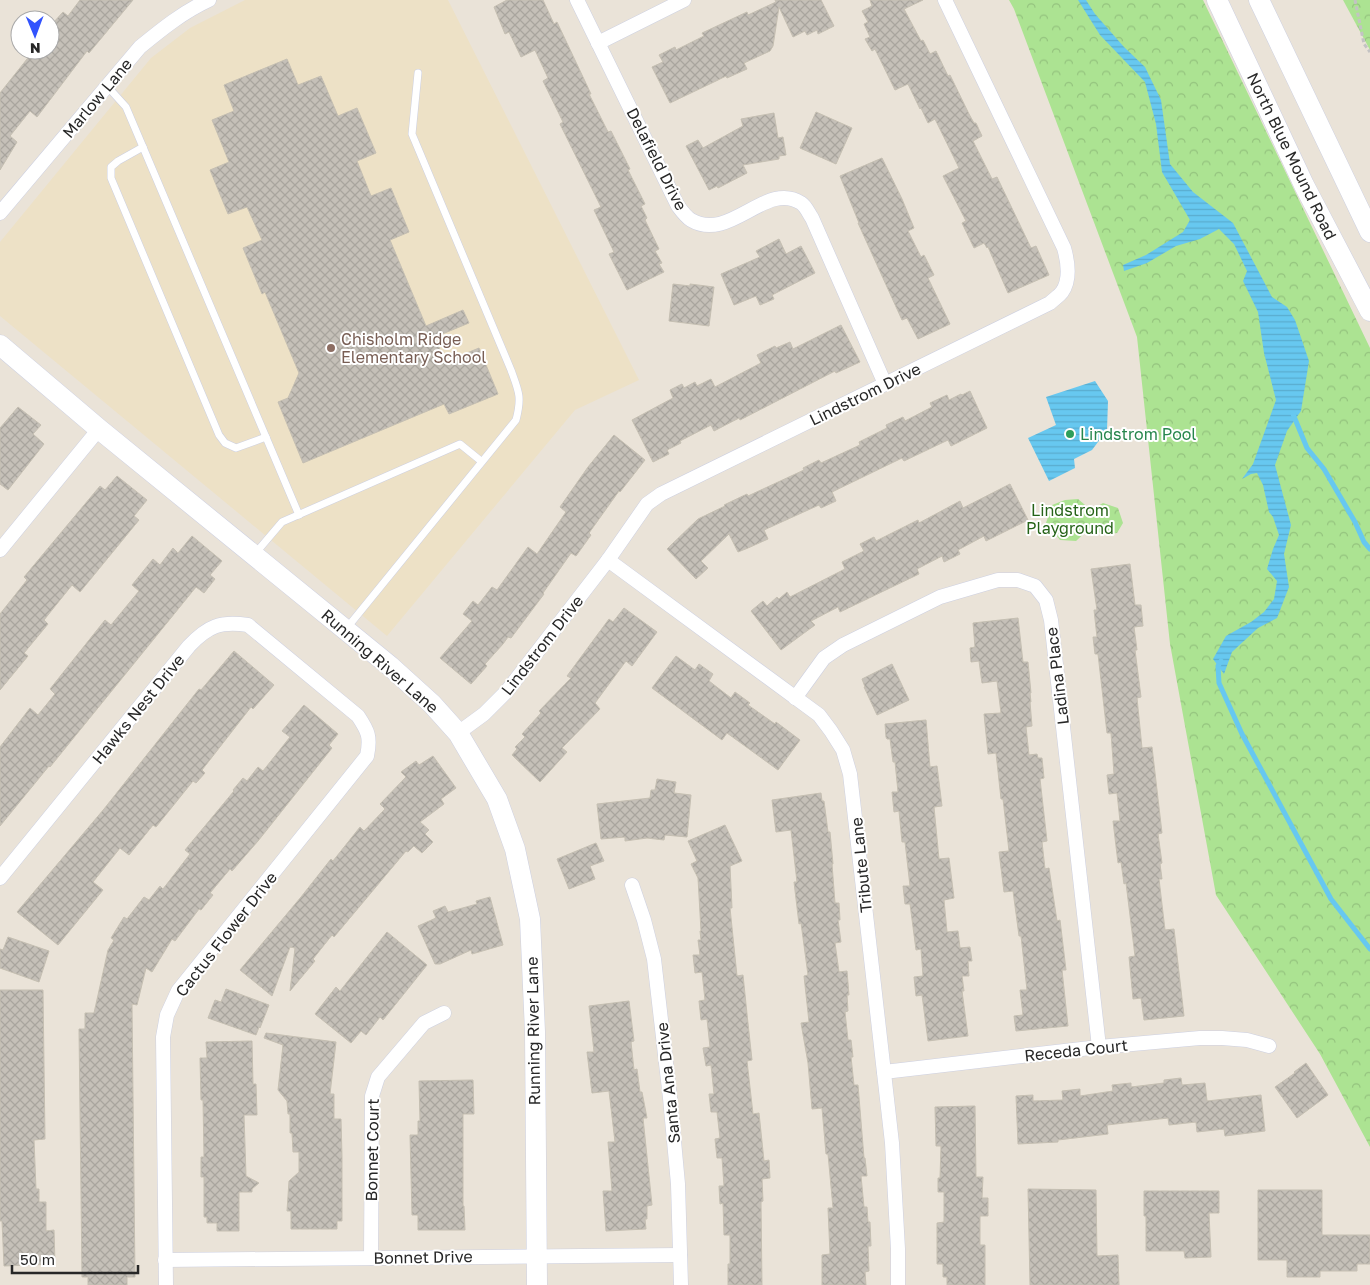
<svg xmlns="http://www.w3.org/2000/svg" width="1370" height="1285" viewBox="0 0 1370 1285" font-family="'Golos Text',sans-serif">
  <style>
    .education { fill: #ede1c6 }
    .forest { fill: url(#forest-crowns) }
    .water { fill: url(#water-rules) }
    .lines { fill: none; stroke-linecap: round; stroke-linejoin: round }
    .stream { stroke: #67c8f0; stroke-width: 5 }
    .building { fill: url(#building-cross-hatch); stroke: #c5bfb2 }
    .lane-casing { stroke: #cdd0e1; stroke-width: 8 }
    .street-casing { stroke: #cdd0e1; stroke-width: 15 }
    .secondary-casing { stroke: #cdd0e1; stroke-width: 21 }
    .path { stroke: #c3c3c3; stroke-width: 3; stroke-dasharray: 4 2.5; stroke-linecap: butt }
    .lane { stroke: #fff; stroke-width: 7 }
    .street { stroke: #fff; stroke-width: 14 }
    .secondary { stroke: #fff; stroke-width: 20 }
    .education-dot { fill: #8d6e63; stroke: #fff; stroke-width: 2 }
    .leisure-dot { fill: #2e9e5b; stroke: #fff; stroke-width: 2 }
    .labels { text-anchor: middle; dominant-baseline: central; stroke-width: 4; stroke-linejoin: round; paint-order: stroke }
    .street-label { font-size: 16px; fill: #272727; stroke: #fff }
    .education-label { font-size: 16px; fill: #785e54; stroke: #fff; text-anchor: start }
    .leisure-label { font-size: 16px; fill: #27864d; stroke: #fff; text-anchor: start }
    .park-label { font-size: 16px; fill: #256318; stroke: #fff }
  </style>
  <defs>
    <pattern id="forest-crowns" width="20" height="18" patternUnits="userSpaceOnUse" patternTransform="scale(1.25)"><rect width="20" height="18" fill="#ace392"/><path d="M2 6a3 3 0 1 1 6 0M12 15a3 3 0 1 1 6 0" fill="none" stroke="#94c37e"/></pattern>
    <pattern id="water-rules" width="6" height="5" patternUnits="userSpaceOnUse" patternTransform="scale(1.25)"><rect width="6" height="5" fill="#67c8f0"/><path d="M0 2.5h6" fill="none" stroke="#59acce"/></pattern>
    <pattern id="building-cross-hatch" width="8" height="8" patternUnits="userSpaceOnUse" patternTransform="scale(1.25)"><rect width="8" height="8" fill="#c5c0b8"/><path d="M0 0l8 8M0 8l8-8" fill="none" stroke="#a9a59e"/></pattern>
  </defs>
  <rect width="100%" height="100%" fill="#eae3d8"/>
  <path class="education" d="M245,0H448L639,380L575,410L387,636L0,316V242L151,58L190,28Z"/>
  <g class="forest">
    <path d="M1009,0H1203L1370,348V1147L1320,1054L1216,895L1170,644L1137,337L1014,9Z"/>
    <path d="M1343,0H1370V50Z"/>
    <path d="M1078,499L1091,510L1103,503L1118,508L1123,523L1117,533L1103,535L1091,527L1076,541L1060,540L1046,523L1052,505L1065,500Z"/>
  </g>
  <g class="water">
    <path d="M1078,0H1086L1095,14L1124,47L1145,67L1161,100L1170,164L1193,192L1233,223L1272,297L1287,307L1295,320L1309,361L1301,411L1287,431L1275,465L1291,525L1284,554L1289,587L1277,618L1258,628L1232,652L1224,674L1213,659L1226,636L1251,622L1264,612L1274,599L1277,581L1267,569L1273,549L1279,535L1273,517L1269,512L1263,485L1257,473L1251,474L1242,479L1253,464L1276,400L1264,353L1258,312L1243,281L1247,271L1234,244L1219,229L1200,239L1176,246L1147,263L1124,271L1123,265L1146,255L1183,232L1190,220L1162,172L1156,124L1145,82L1100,35Z"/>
    <path d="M1095,381L1108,401L1107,430L1092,450L1074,459L1075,468L1049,481L1028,438L1056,425L1046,397Z"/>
  </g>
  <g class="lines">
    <g class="stream">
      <path d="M1293,414L1307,448L1324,469L1355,522L1364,542L1370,549"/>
      <path d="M1221,661L1218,666L1219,683L1242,734L1331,899L1370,949"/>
    </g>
  </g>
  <g class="building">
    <path d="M80,0H133L89,53L87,51L37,117L30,111L10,136L17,142L0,170V93L31,54L34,57L39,50H50V36L57,27L53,23L63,12L68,16Z"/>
    <path d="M507,0H543L554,24L557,22L591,94H589L608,132L611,131L630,169L628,170L645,204L641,206L647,218L645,220L659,249L655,251L662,263L659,264L664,272L627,290L609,254L614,252L594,210L601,207L560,124L563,122L543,81L548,78L535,50L521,57L509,32L505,34L494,7Z"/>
    <path d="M775,0H821L834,26L818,34L817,30L807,35L805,31L793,37L779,7L773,46L770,51L744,63L747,69L727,78L726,76L716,81L670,103L652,67L663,62L659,55L675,47L676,50L704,36L702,33L747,12L748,15L776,2Z"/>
    <path d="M870,0H923L904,9L921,41L923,40L930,54L936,51L948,76L950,75L969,114L974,123H976L982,136L973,141L992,179L997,177L1031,248L1036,246L1049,275L1008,293L988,247L987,248L984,243L974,248L962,223L966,221L943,176L959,168L935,119L928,123L921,108L920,109L908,84L895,90L875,49L872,51L865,39L870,37L864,24L868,22L862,11L872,6Z"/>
    <path d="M287,59L298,85L321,76L338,116L357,108L376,153L357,161L371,196L391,188L409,232L390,240L426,326L463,310L469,323L435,337L445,362L479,348L498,394L449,414L444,404L303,463L278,402L288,398L299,373L265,292L262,294L243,248L262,240L247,207L228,214L210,170L229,162L212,120L234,111L224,85Z"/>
    <path d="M816,112L852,128L836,164L800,148Z"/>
    <path d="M774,113L778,138L783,137L786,155L779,156V159L743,165L747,173L718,188L717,186L709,190L686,146L698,140L703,148L743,126L741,119Z"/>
    <path d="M882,158L902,199L914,228L908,231L921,257L924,255L934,275L928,278L950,324L918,339L907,318L902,320L858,223H859L840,176Z"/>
    <path d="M779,239L786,254L801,246L815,273L772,295L774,299L760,305L756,296L734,305L721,274L760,257L756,251Z"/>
    <path d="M673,284L690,286V284L714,287L709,326L669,321Z"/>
    <path d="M841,325L860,362L836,373L835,371L740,420L739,418L714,431L711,425L680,441L681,443L667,450L669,454L653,462L632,420L673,398L670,390L682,384L684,388L695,382L697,386L711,379L715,387L761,363L757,355L775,346L776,348L790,342L793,349Z"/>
    <path d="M970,391L987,428L951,446L948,440L904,461L902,458L832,492L836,501L821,508L819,505L764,530L768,539L748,548L738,552L729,534L701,561L708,568L696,579L667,549L698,519L725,506L724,505L747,494L748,496L804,470L803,468L819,460L821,463L860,445L859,442L887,428L886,425L903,417L905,421L932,407L930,403L947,395L949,400L961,394L962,395Z"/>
    <path d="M18,407L41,425L33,434L44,444L8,490L0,484V428Z"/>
    <path d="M614,435L645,460L620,492L619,491L589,533L591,535L576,556L571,553L543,593L544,594L511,638L508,637L503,644L485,664L487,666L471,684L440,658L472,621L463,614L473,601L478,605L492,587L497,590L528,547L537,554L566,512L560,507L588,467Z"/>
    <path d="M117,476L147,500L134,516L139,520L80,592L72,585L44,620L48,624L24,653L28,656L0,690V614L27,580L24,577L100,486L105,490Z"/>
    <path d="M1010,484L1028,520L986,541L984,536L958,550L960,554L944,562L942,556L917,569L919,574L840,612L838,607L811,621L815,625L781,650L751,611L763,601L767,606L777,597L779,599L787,592L790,597L845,569L842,562L864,551L860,544L874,537L876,541L918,520L919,523L960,501L963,508Z"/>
    <path d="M192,536L222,561L210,575L215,579L204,593L196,587L50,767L49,766L0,826V747L30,708L38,715L55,694L50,689L105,620L111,625L139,591L132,585L153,559L160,565L173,548L178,553Z"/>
    <path d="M1130,564L1135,605H1141L1143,626L1134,627L1137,650H1135L1141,697L1137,698L1142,748L1152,747L1162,833L1158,834L1162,863L1160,864L1162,879H1159L1165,930L1174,929L1184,1016L1144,1020L1141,998L1133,999L1129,957L1135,956L1126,883L1124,884L1121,862L1118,863L1113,821H1120L1117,793L1109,794L1107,775L1114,774L1111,733H1107L1098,654H1095L1093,637H1097L1094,610H1097L1091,569Z"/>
    <path d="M624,608L657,632L632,666L626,661L595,703L600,709L562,748L567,752L540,782L512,755L517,749L515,747L525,737L522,734L541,713L539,711L571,678L567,676L609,619L613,622Z"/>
    <path d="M1018,618L1023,662H1028L1031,693H1030L1031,702H1030L1032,726L1026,727L1029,755L1037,754L1038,758H1042L1044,778L1040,779L1047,841L1042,842L1045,869L1049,868L1057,921L1060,920L1066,970H1062L1068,1026L1016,1031L1014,1016L1023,1015L1020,990H1027L1021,936H1019L1013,891L1004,892L999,852L1009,851L1003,799H1001L996,753L988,754L984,714L1001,713L997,681L982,683L979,661L971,662L970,648L975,647L973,623Z"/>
    <path d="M234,651L274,685L253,709L251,707L202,770L205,773L196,783L193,781L156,827L153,825L129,855L120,848L93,882L103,890L58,945L17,912L104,809L199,689L201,690Z"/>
    <path d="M676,656L695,670L699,664L713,674L709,681L731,698L735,692L750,703L748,705L775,724L776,722L800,740L778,770L727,733L722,740L652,688Z"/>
    <path d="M892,664L909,700L877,715L864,687H865L862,679Z"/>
    <path d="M304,705L338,734L329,745L332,748L258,841L232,871L230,869L210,893L213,895L201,910L199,909L175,941L172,939L152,972L146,968L137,1005L132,1004L135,1277H127V1285H88V1277H82L79,1029H85V1013H94L108,950L114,940L111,938L124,917L127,919L144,897L149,900L160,886L163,889L190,854L185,850L234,791L233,790L243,778L247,781L258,767L263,771L290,737L282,731Z"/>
    <path d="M926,720L930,767L937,766L942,806L934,807L939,859L949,858L954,898L944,900L947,932L958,931L960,948L970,947L972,961H968L969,976H962L964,991H962L968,1036L928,1041L922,995L916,996L914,977L923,976L921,949L916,950L910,904H905L903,886H910L905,842H902L899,811L894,812L892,792H898L895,762H893L890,739H887L886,737L885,724Z"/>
    <path d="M433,756L456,788L441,799L444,804L420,822L429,830L425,834L433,842L422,853L414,846L408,852L406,851L334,937L332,935L313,959L315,961L290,991L295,948L290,947L272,996L240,970L301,897L331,859L333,861L360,827L364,831L385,809L380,804L406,777L401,772L416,761L419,765Z"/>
    <path d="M657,779L676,782L674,793L691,795L687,837L665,835L664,840L647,838L625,841V837L601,839L597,804L650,798L651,790H655Z"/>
    <path d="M821,793L822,801H824L828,832H830L833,864H832L835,903H839L840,920H838L841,942L835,943L839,972L847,971L849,995H847L848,1011L845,1012L848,1040H851L853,1057H851L854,1085H858L864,1158H865L867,1176H861L864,1207H867L868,1222H870L871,1246H868L869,1271L865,1272L866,1285H822V1255L830,1254L828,1208H833L828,1154H826L822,1108L812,1109L808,1063L801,1023L809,1022L804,976L808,975L801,923L799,924L794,882H797L791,830L776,832L772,800Z"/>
    <path d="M725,825L742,861L730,866L732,908H730L737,976L743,975L747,1014L752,1060L747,1061L753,1114L759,1113L764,1161L769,1160L770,1178L762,1179L763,1201L761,1202L762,1285H728V1264H730V1235H724L723,1203L720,1204L719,1186H724L722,1158H717L715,1139L720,1138L717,1112H711L709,1094H714L711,1065L706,1066L703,1048L710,1047L707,1019L701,1020L699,1001L705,1000L702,972L695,973L693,955H700L698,940H701L700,931H701L698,878L691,864L697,861L688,841Z"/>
    <path d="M596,843L604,861L590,866L595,879L569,889L557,859Z"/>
    <path d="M490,897L503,945L472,954L471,950L440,964H435L418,926L436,918L433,911L445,906L448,912L477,904L476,901Z"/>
    <path d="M387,932L427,965L383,1020L380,1017L366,1035L361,1031L351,1043L315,1014L336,987L340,991Z"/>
    <path d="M8,937L49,951L39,982L0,968V949L3,950Z"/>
    <path d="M226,989L269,1005L260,1028L259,1027L256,1035L208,1018L215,1000L221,1002Z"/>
    <path d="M0,990H43L45,1139L34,1140L36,1189H39V1202H46V1231L54,1230L55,1264L4,1266L2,1221H0Z"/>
    <path d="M629,1001L634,1041L631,1042L634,1070L637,1069L640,1092H642L647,1118H643L652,1205L647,1206V1219H645L646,1229L606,1231L603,1191H612L608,1142H615L609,1091L592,1093L587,1052H594L589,1006Z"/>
    <path d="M266,1033L336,1042L330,1094H334V1119H341L342,1157V1221H337V1229H291V1211H287L289,1181L299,1172V1152H293L292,1133H290V1114H288L287,1101L278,1090L283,1045L264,1038Z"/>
    <path d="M252,1041L253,1084H256L257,1115H244L246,1176L259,1183L252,1189V1192H239V1231H217V1223H207V1217H204V1177H201V1157H204L203,1100H201L200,1058H207L206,1042Z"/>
    <path d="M1306,1063L1328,1095L1297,1118L1275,1087L1295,1073L1294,1072Z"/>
    <path d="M1181,1078L1182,1085L1205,1083L1207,1101L1261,1095L1265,1131L1225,1136L1224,1129L1197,1132L1196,1122L1169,1125L1168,1118L1107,1125L1108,1134L1058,1140V1142L1018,1144L1016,1096L1033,1095V1101L1063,1100L1062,1091L1080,1089V1096L1113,1091L1112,1085L1131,1083V1087L1164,1083V1080Z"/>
    <path d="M473,1080L474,1114H463V1206H464L465,1230H418V1215H412L410,1135H418V1121H420L419,1081Z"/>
    <path d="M975,1106L976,1177H983L982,1198H988V1216H980V1245H985V1285H947V1277H943V1264H937V1223L944,1222V1192H938V1178H940L941,1146H936L935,1107Z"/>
    <path d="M1028,1189L1096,1190L1097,1256L1118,1255L1119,1285H1030Z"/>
    <path d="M1258,1190H1322V1235H1370V1264H1357V1271H1320V1277H1287V1260H1258Z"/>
    <path d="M1144,1191H1219V1213H1209L1211,1257L1185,1258L1184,1251H1146V1216H1144Z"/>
  </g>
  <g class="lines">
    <defs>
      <g id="lane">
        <path d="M107,86L126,107L299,515"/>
        <path d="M143,147L118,161L111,167V178L219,435L225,443L236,448L266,437"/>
        <path d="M254,555L282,522L460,444L481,461"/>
        <path d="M346,629L516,420C522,397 519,392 511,370L412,134L418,73"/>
      </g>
      <g id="street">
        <path d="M577,0L678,206C681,210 686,217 691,220C730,243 766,180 801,203C806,206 809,214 812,218L885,384"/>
        <path d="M598,43L684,0"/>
        <path d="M0,213L140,47C162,29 183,12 209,0"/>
        <path d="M0,550L99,429"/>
        <path d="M608,560L819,715L831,731L843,750L850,774L892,1143L898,1249V1285"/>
        <path d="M795,698L824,658L843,645L940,597L998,580H1018L1035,586L1046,600L1051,620L1099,1047"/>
        <path d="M458,733L484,714L507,691L608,560L647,504L661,494L1050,303C1054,299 1059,296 1062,292C1071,279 1068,262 1064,248L945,0"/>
        <path d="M0,878L189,646C208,626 220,621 248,625L358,716C368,731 371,737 367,756L178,991L167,1015L163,1037L166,1285"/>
        <path d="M632,885L644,920L654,959L670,1098L678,1184L681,1285"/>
        <path d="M884,1072L1099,1047L1200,1038H1222L1247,1040L1269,1046"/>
        <path d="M371,1258L372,1096L378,1077L424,1023L444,1013"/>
        <path d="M165,1260L680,1255"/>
      </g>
      <g id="secondary">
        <path d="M1217,0L1304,185L1370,311"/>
        <path d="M1259,0L1370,232"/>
        <path d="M0,345L99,429L390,666L432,704L458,733L497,799L515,849L530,919L535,1032L537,1285"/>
      </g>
    </defs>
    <use href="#lane" class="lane-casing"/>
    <use href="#street" class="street-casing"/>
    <use href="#secondary" class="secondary-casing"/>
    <path class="path" d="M1355,0L1364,44L1370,52"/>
    <use href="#lane" class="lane"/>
    <use href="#street" class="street"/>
    <use href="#secondary" class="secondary"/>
  </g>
  <circle class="education-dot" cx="331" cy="348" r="5"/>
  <circle class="leisure-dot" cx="1070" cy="434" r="5"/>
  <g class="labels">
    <g class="street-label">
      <text transform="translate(97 98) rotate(-50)">Marlow Lane</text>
      <text transform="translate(1292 156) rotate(64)">North Blue Mound Road</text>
      <text transform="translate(657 159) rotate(63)">Delafield Drive</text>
      <text transform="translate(865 394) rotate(-26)">Lindstrom Drive</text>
      <text transform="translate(542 645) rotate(-52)">Lindstrom Drive</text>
      <text transform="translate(380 661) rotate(41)">Running River Lane</text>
      <text transform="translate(1057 676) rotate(-97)">Ladina Place</text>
      <text transform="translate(138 709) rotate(-51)">Hawks Nest Drive</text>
      <text transform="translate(861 865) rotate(-96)">Tribute Lane</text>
      <text transform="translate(226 934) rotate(-52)">Cactus Flower Drive</text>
      <text transform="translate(533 1031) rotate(-91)">Running River Lane</text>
      <text transform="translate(1076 1050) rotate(-6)">Receda Court</text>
      <text transform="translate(668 1083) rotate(-96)">Santa Ana Drive</text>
      <text transform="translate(372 1150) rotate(-89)">Bonnet Court</text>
      <text transform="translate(423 1257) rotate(-1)">Bonnet Drive</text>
    </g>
    <g class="education-label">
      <text x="341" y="339">Chisholm Ridge<tspan x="341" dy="18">Elementary School</tspan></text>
    </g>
    <g class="leisure-label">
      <text x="1080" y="434">Lindstrom Pool</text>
    </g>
    <g class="park-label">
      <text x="1070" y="510">Lindstrom<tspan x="1070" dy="18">Playground</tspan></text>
    </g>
  </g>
  <g transform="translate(35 35) rotate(179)"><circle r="24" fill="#ffffff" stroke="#a9a9a9"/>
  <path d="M0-4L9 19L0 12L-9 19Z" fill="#3253fd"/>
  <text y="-8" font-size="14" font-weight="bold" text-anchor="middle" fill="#272727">N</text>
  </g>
  <path d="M12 1265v8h126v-8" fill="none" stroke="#272727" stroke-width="2.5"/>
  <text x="20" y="1265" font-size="15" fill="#272727" stroke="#ffffff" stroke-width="4" paint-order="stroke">50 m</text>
</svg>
